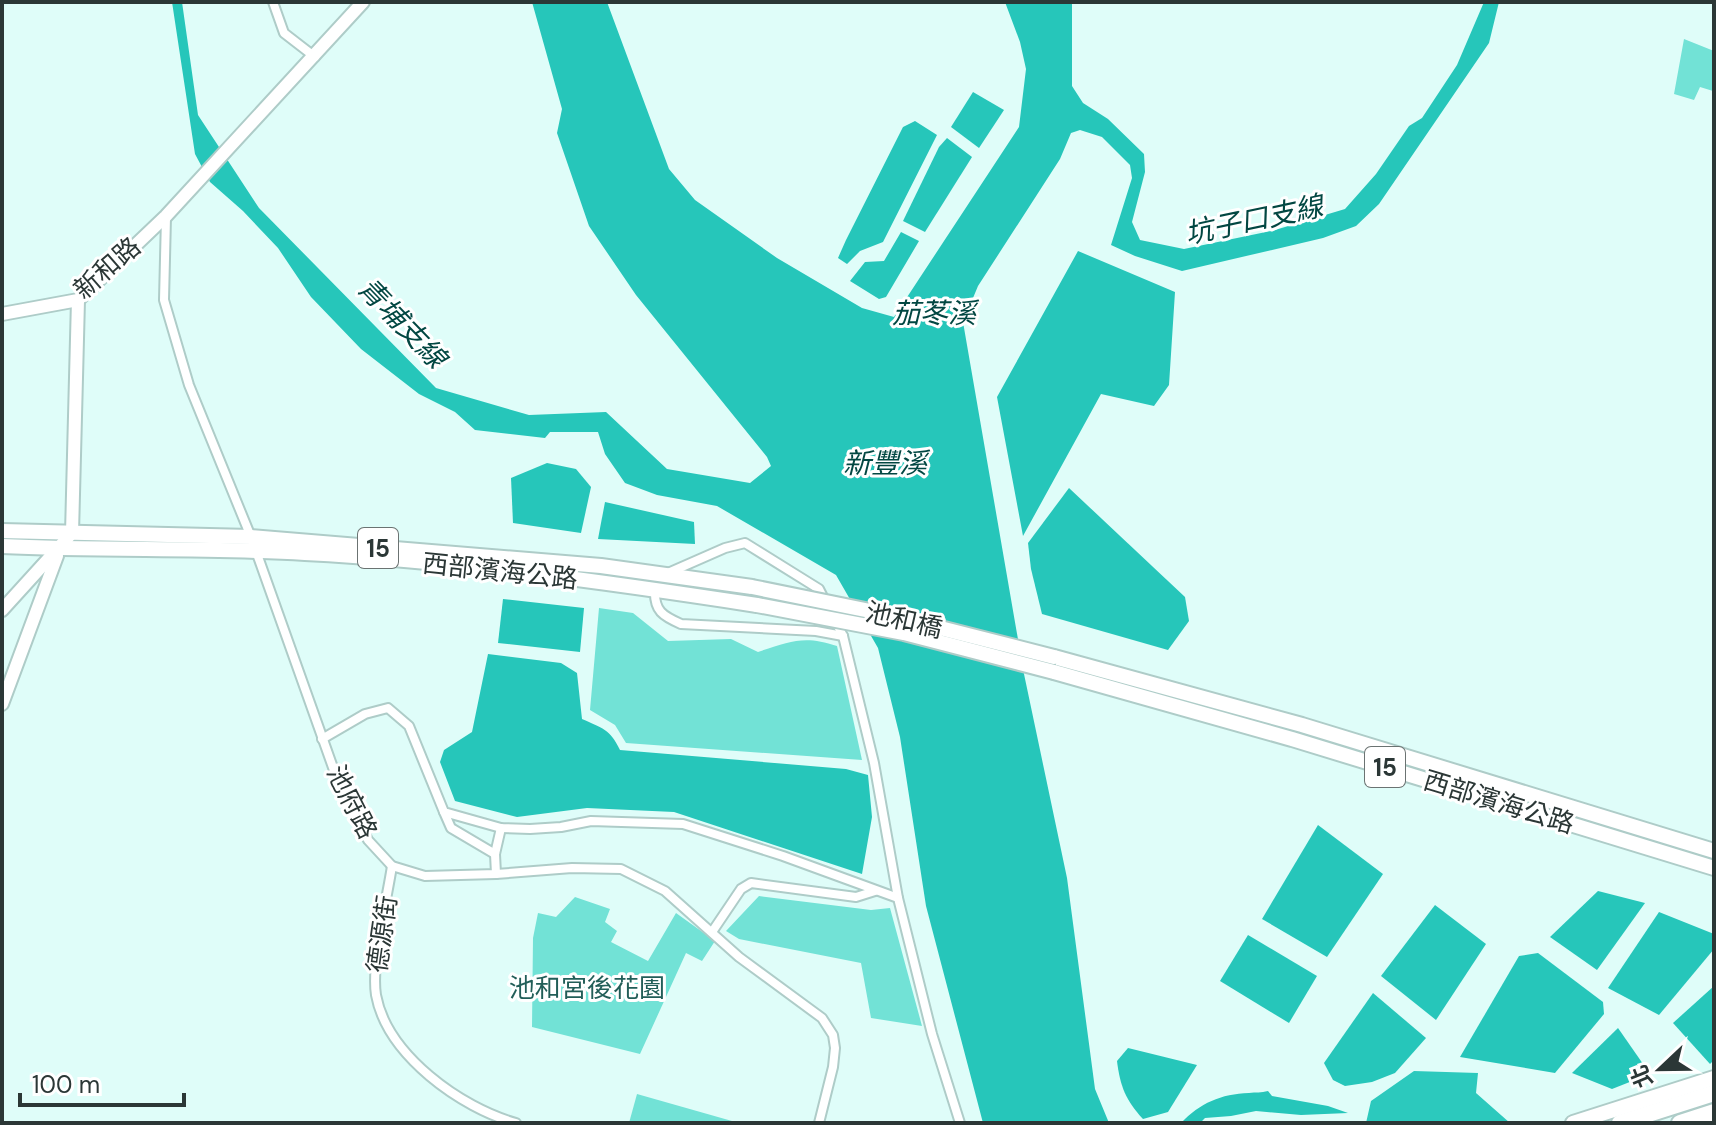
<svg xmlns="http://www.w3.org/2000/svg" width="1716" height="1125" viewBox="0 0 1716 1125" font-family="'DM Sans','Noto Sans TC',sans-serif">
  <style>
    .green { fill: #72e2d6 }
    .forest { fill: #2cc9bd }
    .water { fill: #26c6ba }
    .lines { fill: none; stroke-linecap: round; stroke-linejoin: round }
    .street-casing { stroke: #aeccc8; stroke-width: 12 }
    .secondary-casing { stroke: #aeccc8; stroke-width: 16 }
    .primary-casing { stroke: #aeccc8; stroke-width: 18 }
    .highway-casing { stroke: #aeccc8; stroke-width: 20 }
    .street { stroke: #fff; stroke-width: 8 }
    .secondary { stroke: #fff; stroke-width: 12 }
    .primary { stroke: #fff; stroke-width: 14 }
    .highway { stroke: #fff; stroke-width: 16 }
    .primary-bridge-casing { stroke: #aeccc8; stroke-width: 18; stroke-linecap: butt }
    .primary-bridge { stroke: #fff; stroke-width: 14 }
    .labels { text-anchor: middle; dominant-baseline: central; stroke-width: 6; stroke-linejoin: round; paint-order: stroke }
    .shield { fill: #fff; stroke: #6b7372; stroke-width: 2 }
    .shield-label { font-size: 24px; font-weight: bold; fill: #2b3736 }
    .street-label { font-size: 26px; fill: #2b3736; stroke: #fff }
    .park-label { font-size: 26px; fill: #225e58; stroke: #fff }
    .water-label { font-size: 28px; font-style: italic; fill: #024742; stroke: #fff }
  </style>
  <rect width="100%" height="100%" fill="#dffdf9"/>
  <g class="green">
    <path d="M1684,39L1714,51V103L1713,91L1700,87L1694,100L1674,94Z"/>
    <path d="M599,608L633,613L668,641L731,639L758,652C790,641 805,635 837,646L862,760L626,743L615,725L590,710Z"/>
    <path d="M759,896L871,910L890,908L922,1026L871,1018L861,963L739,939L726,931Z"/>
    <path d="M575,897L610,909L605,922L617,931L611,942L648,961L676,913L715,941L702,961L686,953L640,1054L532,1027L533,938L538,913L556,917Z"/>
    <path d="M637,1094L739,1123H629Z"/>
  </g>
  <path class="forest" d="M1414,1071L1478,1073L1476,1093L1510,1123H1366L1371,1101Z"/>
  <g class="water">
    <path d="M172,2H182L198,115L259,208L436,388L529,415L606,412L667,469L750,483L771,466L767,457L636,295L589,226L557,133L562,109L532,2H607L669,169L695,200L777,258L862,308L894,317L1019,127L1026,69L1020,42L1005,2H1072V86L1083,103L1108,119L1144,154L1145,172L1132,222L1140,240L1184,249L1275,230L1345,209L1376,174L1409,126L1422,118L1457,65L1484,2H1499L1489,43L1379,204L1356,226L1323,238L1182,271L1135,256L1111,245L1132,178L1130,165L1102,137L1080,130L1071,133L1060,159L978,286L963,322L1024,674L1067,878L1095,1089L1109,1123H983L926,906L900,737L878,648L836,575L717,506L657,495L625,483L605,454L598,432H550L545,438L475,430L455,412L419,394L361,349L311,297L278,248L243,211L210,182L195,154Z"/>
    <path d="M973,92L1004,110L979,148L951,127Z"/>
    <path d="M915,121L937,135L883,242L860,251L847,264L838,258L846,240L903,127Z"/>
    <path d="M947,138L972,157L925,232L903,221L939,147Z"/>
    <path d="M901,232L919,241L886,297L879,299L850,281L865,262L884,261Z"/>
    <path d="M1078,251L1175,292L1169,385L1154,406L1101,394L1023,536L997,397Z"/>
    <path d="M547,463L576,469L591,487L581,533L513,523L511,478Z"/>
    <path d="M1069,488L1185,597L1189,621L1168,650L1042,614L1031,569L1028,543Z"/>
    <path d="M605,502L694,522L695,544L598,539Z"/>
    <path d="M503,599L584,608L580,652L498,643Z"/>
    <path d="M488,654L561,663L577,673L582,719C602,728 610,729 620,750L846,769L868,775L872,817L862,874L674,812L587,808L517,817L455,801L440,762L444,750L472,732Z"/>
    <path d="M1318,825L1383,874L1327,957L1262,919Z"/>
    <path d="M1598,891L1645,903L1597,970L1550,937Z"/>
    <path d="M1435,905L1486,944L1436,1020L1381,976Z"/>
    <path d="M1659,912L1714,934V949L1659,1015L1608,988Z"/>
    <path d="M1248,935L1317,976L1289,1023L1220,981Z"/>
    <path d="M1538,953L1603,1002L1604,1014L1555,1073L1460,1057L1519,956Z"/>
    <path d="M1714,986V1060L1710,1064L1673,1023Z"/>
    <path d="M1373,993L1426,1038L1395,1073L1372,1082L1345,1086L1333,1080L1324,1063Z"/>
    <path d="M1618,1028L1650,1074L1612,1089L1572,1073Z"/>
    <path d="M1128,1048L1197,1065L1168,1112L1143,1119C1126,1101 1120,1086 1117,1061Z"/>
    <path d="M1268,1091L1272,1096L1328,1106L1348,1113L1301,1115L1256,1111L1231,1116L1205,1118L1200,1123H1181C1200,1103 1221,1094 1249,1093C1256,1092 1261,1093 1268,1091Z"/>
  </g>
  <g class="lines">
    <defs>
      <g id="street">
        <path d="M273,2L284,33L315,57"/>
        <path d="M166,217L164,300L189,385L251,537L336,776L368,840L392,866L425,876L496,874L572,868L621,869L665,891L739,957L822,1018L833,1035L835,1048L833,1067L819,1123"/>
        <path d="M668,573L725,548L745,543L819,589L843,636L874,763L898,898"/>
        <path d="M655,590C654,611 663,616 681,624L816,631L843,636"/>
        <path d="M322,739L365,714L388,708L409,726L444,812L501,828L530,829L561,827L591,821L683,824L783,856L898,898L932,1034L960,1123"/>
        <path d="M444,812L451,828L495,854"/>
        <path d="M392,866C387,899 371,964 376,995C387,1055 461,1108 516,1123"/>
        <path d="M496,874L495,854L501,828"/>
        <path d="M712,932L741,889L751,883L856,897L875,891"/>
      </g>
      <g id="secondary">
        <path d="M2,314L78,300L166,216L363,2"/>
        <path d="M2,610L72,533L78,300"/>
        <path d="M2,704L57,556"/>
      </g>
      <g id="primary">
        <path d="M2,531L251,537L601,566L752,587"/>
        <path d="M2,546C103,551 204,547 305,553C457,561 607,582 757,605"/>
        <path d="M1054,657L1302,725L1714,851"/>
        <path d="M1054,672L1292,739L1714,868"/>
        <path d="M1573,1123L1714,1078"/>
      </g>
      <g id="highway">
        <path d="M1620,1123L1714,1093"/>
        <path d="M1680,1123L1714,1112"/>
      </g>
    </defs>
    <use href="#street" class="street-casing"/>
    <use href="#secondary" class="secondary-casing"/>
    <use href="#primary" class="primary-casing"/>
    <use href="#highway" class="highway-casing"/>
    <use href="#street" class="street"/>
    <use href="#secondary" class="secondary"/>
    <use href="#primary" class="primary"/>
    <use href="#highway" class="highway"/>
    <defs>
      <g id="primary-bridge">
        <path d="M752,587L885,614L1054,657"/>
        <path d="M757,605L904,633L1054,672"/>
      </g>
    </defs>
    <use href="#primary-bridge" class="primary-bridge-casing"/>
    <use href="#primary-bridge" class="primary-bridge"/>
  </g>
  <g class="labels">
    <g class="shield">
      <rect x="358" y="528" width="40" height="40" rx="6"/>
      <rect x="1365" y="747" width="40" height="40" rx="6"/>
    </g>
    <g class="shield-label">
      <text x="378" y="548">15</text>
      <text x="1385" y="767">15</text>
    </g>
    <g class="street-label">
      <text transform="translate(107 268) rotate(-41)">新和路</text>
      <text transform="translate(500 571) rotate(6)">西部濱海公路</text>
      <text transform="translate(904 620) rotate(13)">池和橋</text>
      <text transform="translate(352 802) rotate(63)">池府路</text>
      <text transform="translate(1499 802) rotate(17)">西部濱海公路</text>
      <text transform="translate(382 934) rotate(-82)">德源街</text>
    </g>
    <g class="park-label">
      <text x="587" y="988">池和宮後花園</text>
    </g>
    <g class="water-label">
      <text transform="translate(1254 220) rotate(-12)">坑子口支線</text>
      <text x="934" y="313">茄苳溪</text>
      <text transform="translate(402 323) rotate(46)">青埔支線</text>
      <text x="885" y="463">新豐溪</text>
    </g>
  </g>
  <rect width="1716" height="1125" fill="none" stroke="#2b3736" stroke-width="8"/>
  <g transform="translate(1660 1069) rotate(248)" stroke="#ffffff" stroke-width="6" paint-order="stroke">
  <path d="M0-6L14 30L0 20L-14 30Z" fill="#2b3736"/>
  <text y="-12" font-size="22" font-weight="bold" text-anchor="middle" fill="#2b3736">北</text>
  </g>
  <path d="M20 1093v12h164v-12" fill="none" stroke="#2b3736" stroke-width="4"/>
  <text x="32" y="1093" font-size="24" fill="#2b3736" stroke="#ffffff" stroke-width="6" paint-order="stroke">100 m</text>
</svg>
